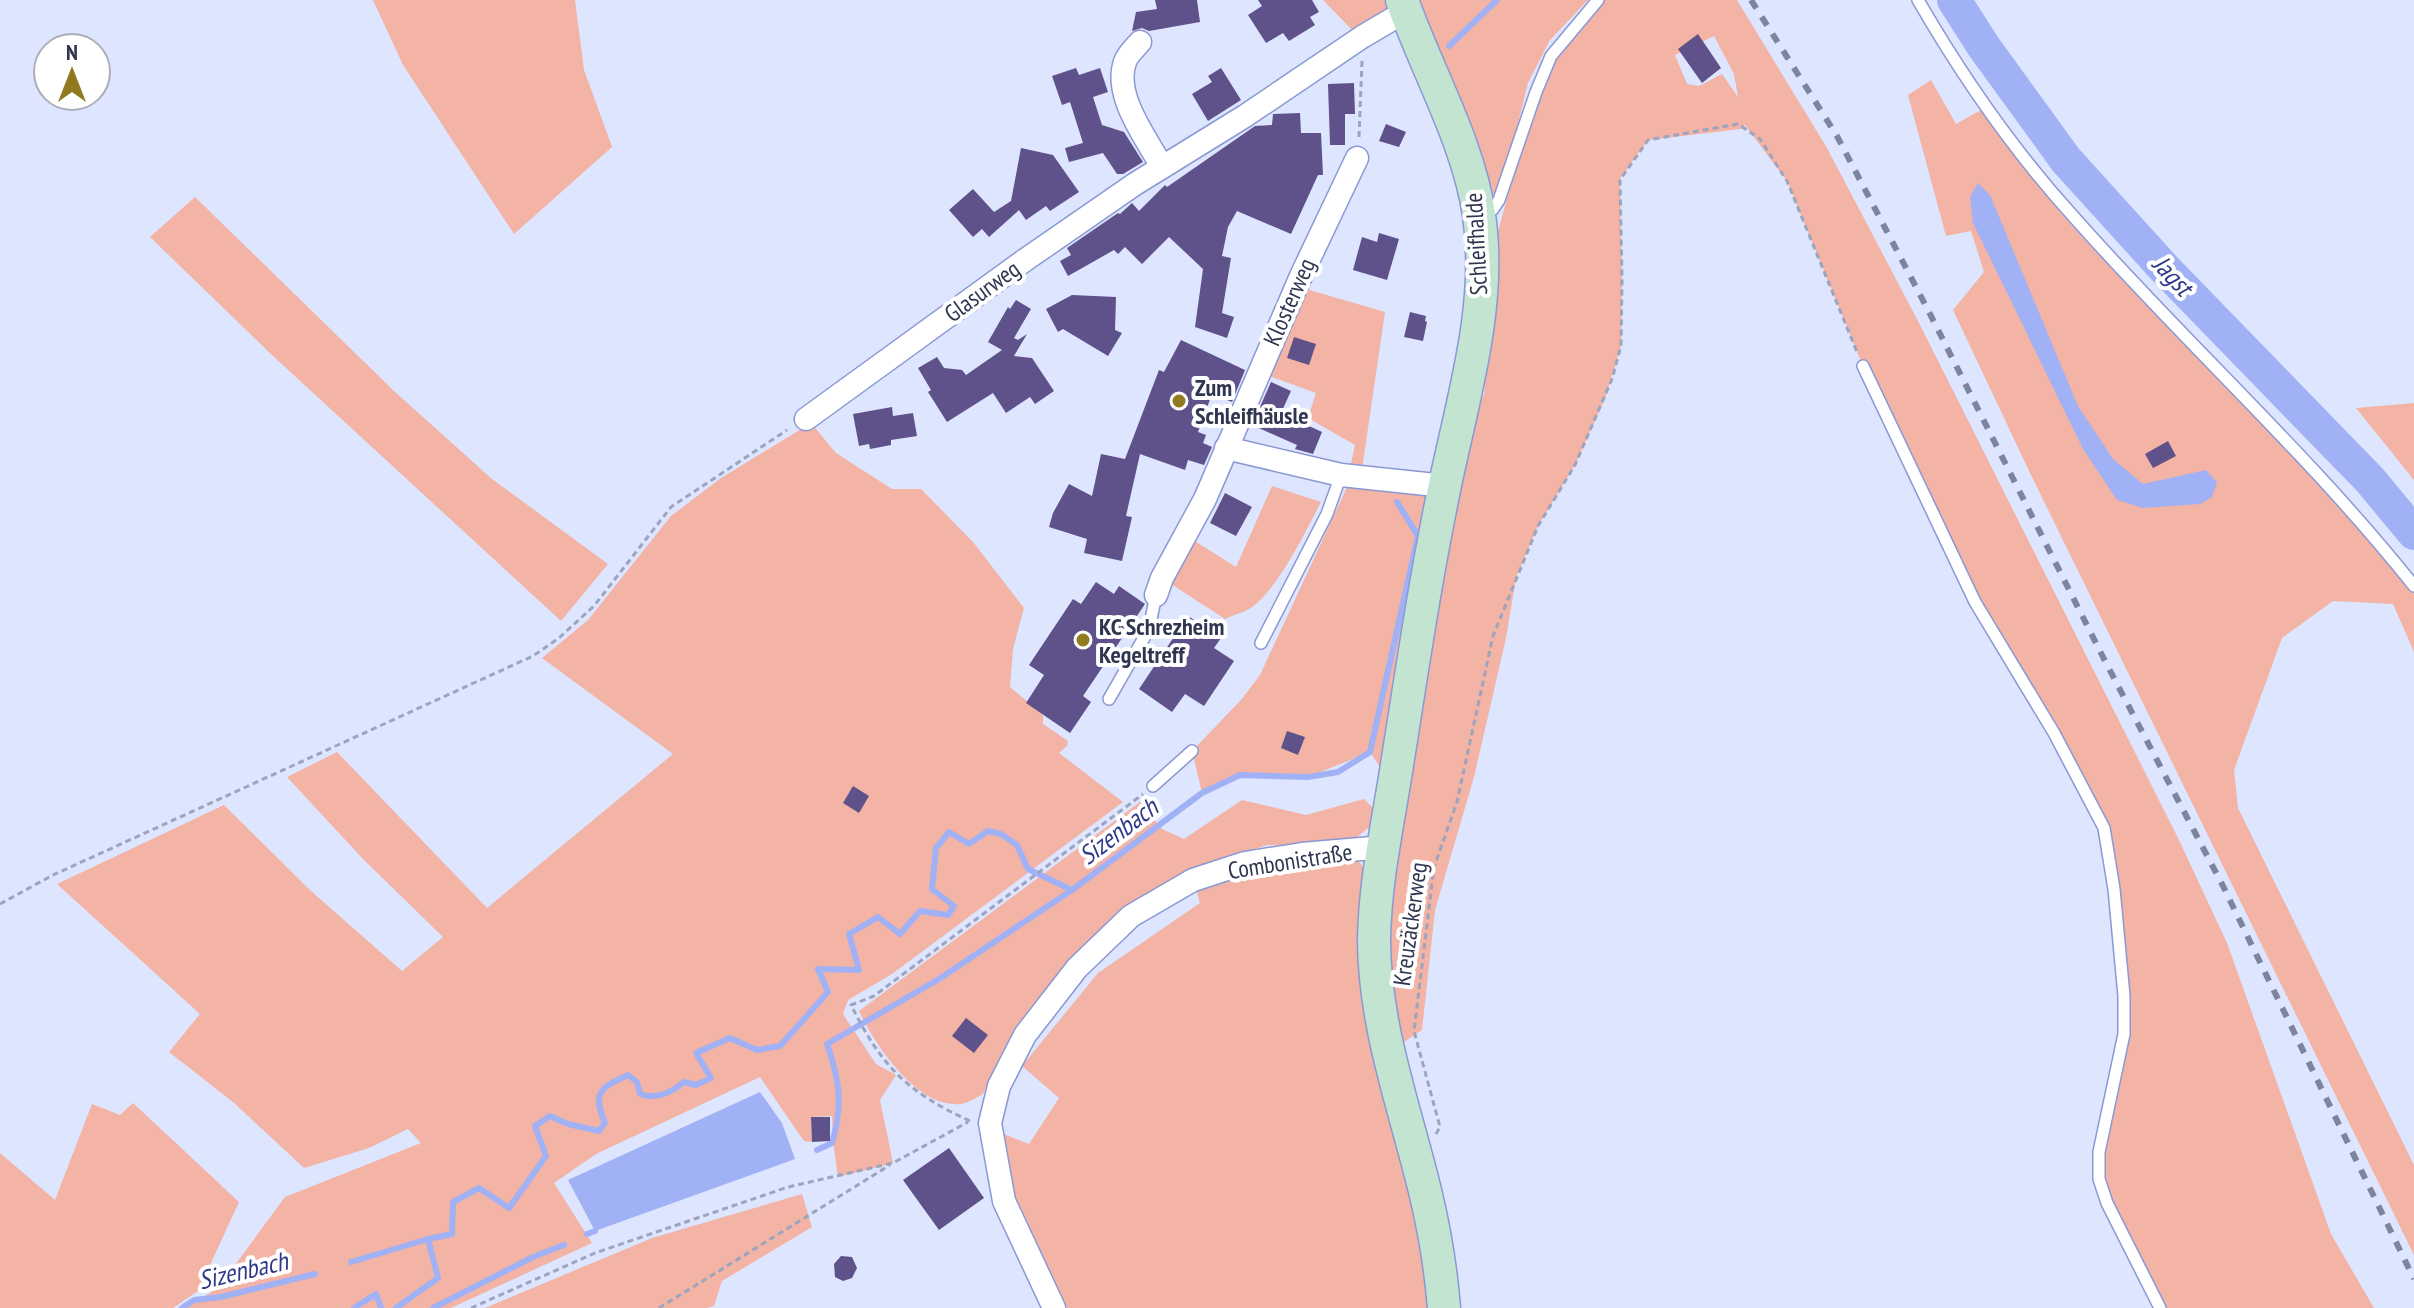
<svg xmlns="http://www.w3.org/2000/svg" width="2414" height="1308" viewBox="0 0 2414 1308" font-family="'PT Sans Narrow',sans-serif">
  <style>
    .green { fill: #f3b3a5; fill-rule: evenodd }
    .water { fill: #a1b1f6 }
    .lines { fill: none; stroke-linecap: round; stroke-linejoin: round }
    .stream { stroke: #a1b1f6; stroke-width: 6 }
    .river { stroke: #a1b1f6; stroke-width: 34 }
    .building { fill: #5f518a }
    .lane-casing { stroke: #8a98d4; stroke-width: 14 }
    .street-casing { stroke: #8a98d4; stroke-width: 25 }
    .secondary-casing { stroke: #8a98d4; stroke-width: 35 }
    .path { stroke: #9ca4be; stroke-width: 3; stroke-dasharray: 6 4; stroke-linecap: butt }
    .lane { stroke: #fff; stroke-width: 11 }
    .street { stroke: #fff; stroke-width: 22 }
    .secondary { stroke: #c2e4d0; stroke-width: 32 }
    .rail { stroke: #7d849e; stroke-width: 6; stroke-dasharray: 10 10; stroke-linecap: butt }
    .poi-dot { fill: #927a21; stroke: #fff; stroke-width: 3 }
    .labels { text-anchor: middle; dominant-baseline: central; stroke-width: 8; stroke-linejoin: round; paint-order: stroke }
    .street-label { font-size: 24px; fill: #303650; stroke: #fff }
    .poi-label { font-size: 24px; font-weight: bold; fill: #303650; stroke: #fff; text-anchor: start }
    .water-label { font-size: 26px; font-style: italic; fill: #303988; stroke: #fff }
  </style>
  <rect width="100%" height="100%" fill="#dde5ff"/>
  <g class="green">
    <path d="M373,0H575L584,70L612,147L514,234L403,65Z"/>
    <path d="M1323,0H1396L1399,9L1357,35Z"/>
    <path d="M1416,0H1588L1550,40L1528,83L1503,184L1493,194L1486,192Z"/>
    <path d="M1598,0H1737L1827,148L1917,319L2178,838L2227,943L2331,1234L2374,1308H2161L2099,1179L2124,1034L2104,828L1975,602L1863,366L1787,181L1745,125L1741,129L1648,140L1620,179L1622,280L1621,346L1606,396L1575,465L1538,526L1516,578L1506,638L1474,777L1435,910L1422,1030L1393,1049L1381,940L1465,422L1484,395L1496,239L1536,92L1551,56ZM1714,36L1734,74L1738,97L1722,74L1699,86L1687,84L1675,55Z"/>
    <path d="M1931,80L1956,124L1981,110C2014,148 2041,192 2075,229C2187,352 2310,465 2414,594V652L2393,604L2333,601L2282,638L2234,770L2238,808L2414,1165V1255L2030,473L1953,310L1984,272L1971,231L1946,236L1908,95Z"/>
    <path d="M195,197L394,391L492,479L608,564L561,621L273,356L150,237Z"/>
    <path d="M1299,287L1385,312L1362,469L1350,468L1355,445L1308,418L1316,393L1261,373Z"/>
    <path d="M2414,403V480L2356,408Z"/>
    <path d="M811,423L836,453L892,489H921L973,542L1024,608L1013,649L1010,687L1043,715V724L1068,741L1067,746L1059,753L1123,802L892,974L848,1000L843,1014L876,1064L896,1075L880,1100L893,1163L838,1177L833,1142L832,1116L811,1117L812,1142L804,1141L760,1077L596,1154L554,1183L592,1243L451,1308H186L218,1288L285,1197L421,1143L408,1129L369,1148L304,1168L233,1102L169,1052L200,1014L57,884L224,805L311,891L402,971L443,937L363,859L287,777L337,752L487,908L673,754L542,658L588,620L671,516L721,478Z"/>
    <path d="M1348,485L1445,486L1393,787L1370,752L1308,777L1240,775L1202,793L1192,751L1241,700L1260,675Z"/>
    <path d="M1272,486L1321,502C1306,531 1276,593 1249,609C1242,613 1233,615 1225,619L1168,582L1193,540L1236,567Z"/>
    <path d="M1364,799L1382,817L1357,837L1307,845H1267L1185,872L1124,912L1067,962L1014,1029L983,1094C977,1097 968,1103 960,1104C917,1108 875,1045 859,1011L1140,802L1162,829L1184,839L1242,800L1306,815Z"/>
    <path d="M1357,859L1372,879L1436,1308H1067L1008,1180L1001,1133L1029,1144L1059,1098L1022,1066L1098,973L1200,903L1193,880L1245,863Z"/>
    <path d="M133,1103L239,1202L198,1291L173,1308H0V1153L55,1200L92,1104L120,1115Z"/>
    <path d="M802,1194L812,1227L722,1281L714,1306L707,1308H485L652,1238Z"/>
  </g>
  <g class="water">
    <path d="M1978,183L1990,195L2078,406L2113,459L2143,484L2206,470L2217,482L2212,497L2200,504L2143,508L2117,500L2083,449L1973,223L1970,197Z"/>
    <path d="M760,1092L782,1123L795,1159L595,1231L568,1180Z"/>
  </g>
  <g class="lines">
    <g class="stream">
      <path d="M1449,46L1497,0"/>
      <path d="M817,1150L832,1143C843,1105 840,1081 827,1044L939,979L1072,890"/>
      <path d="M587,1234L595,1231"/>
      <path d="M351,1262L428,1239"/>
      <path d="M182,1308L194,1300L221,1297L315,1274"/>
      <path d="M354,1308L376,1294L381,1308"/>
      <path d="M396,1308L438,1278L428,1239L452,1234L453,1202L479,1188L509,1208L546,1156L535,1126L550,1116L568,1124L599,1131L605,1123C592,1092 600,1088 628,1075L637,1082L640,1094C656,1100 671,1093 684,1082L696,1085L711,1078L696,1053L730,1038L757,1050L780,1046L828,992L818,969L859,970L849,934L878,917L900,934L920,911L948,915L954,906L932,889L936,848L949,832L969,844L988,831L1001,834L1017,845L1028,869L1072,890L1202,793L1240,775L1308,777L1338,772L1370,752L1418,536L1397,502"/>
      <path d="M433,1308L533,1257L564,1245"/>
    </g>
    <path class="river" d="M1954,0L1984,47L2066,160L2164,268L2370,480L2414,533"/>
  </g>
  <g class="building">
    <path d="M1155,0H1197L1200,22L1149,31L1142,28L1132,31L1136,12L1157,9Z"/>
    <path d="M1258,0H1312L1319,12L1310,17L1315,25L1289,41L1283,33L1266,43L1248,15L1262,6Z"/>
    <path d="M1698,34L1721,68L1702,83L1678,49Z"/>
    <path d="M1076,68L1079,75L1100,68L1108,92L1093,97L1102,125L1124,132L1143,162L1123,174H1117L1103,153L1069,162L1065,148L1083,143L1070,102L1062,105L1052,76Z"/>
    <path d="M1221,68L1241,100L1208,121L1192,94L1212,82L1208,76Z"/>
    <path d="M1354,83L1355,114H1345V145H1330L1328,84Z"/>
    <path d="M1300,113L1301,133H1321L1323,175H1318L1291,234L1237,211L1228,227L1222,256L1231,258L1222,313L1234,317L1227,338L1195,327L1203,269L1169,237L1142,264L1125,247L1118,254L1114,250L1068,276L1060,261L1071,255L1067,248L1118,213L1120,214L1132,203L1139,211L1165,185L1167,187L1255,126L1272,125L1273,114Z"/>
    <path d="M1386,124L1406,132L1399,147L1379,141Z"/>
    <path d="M1021,148L1053,155L1079,192L1050,211L1046,206L1026,220L1019,210L989,237L982,229L973,237L949,210L973,189L994,212L1011,201Z"/>
    <path d="M1379,233L1399,239L1387,280L1353,270L1362,237L1377,242Z"/>
    <path d="M1072,295L1116,297L1115,330L1122,333L1108,356L1063,329L1058,332L1046,309Z"/>
    <path d="M1016,300L1031,309L1014,338L1018,340L1027,334L1014,356L1032,358L1054,391L1035,404L1030,397L1006,413L993,393L947,422L928,392L931,390L918,368L937,357L944,368L962,370L966,375L1002,350L988,342L1008,307L1010,309Z"/>
    <path d="M1410,312L1426,316L1425,321L1427,322L1423,341L1404,337Z"/>
    <path d="M1294,337L1316,344L1309,365L1287,358Z"/>
    <path d="M1181,340L1245,370L1232,402L1212,394L1198,432L1206,435L1203,443L1212,447L1204,465L1188,460L1185,470L1140,454L1126,516L1132,517L1122,561L1084,553L1087,539L1049,527L1053,513L1069,484L1092,496L1101,454L1125,459L1159,370L1164,372Z"/>
    <path d="M1271,382L1291,391L1281,413L1322,432L1313,454L1295,449L1297,445L1252,425Z"/>
    <path d="M892,407L893,416L913,413L917,436L891,440V445L870,449L869,444L859,446L853,414Z"/>
    <path d="M2168,441L2176,456L2153,468L2145,454Z"/>
    <path d="M1225,493L1252,507L1236,536L1210,523Z"/>
    <path d="M1096,582L1114,594L1119,586L1145,604L1083,696L1091,702L1070,733L1026,703L1044,675L1029,665L1073,599L1081,604Z"/>
    <path d="M1188,616L1221,638L1214,648L1234,661L1204,706L1185,694L1172,712L1139,689Z"/>
    <path d="M1287,731L1305,737L1298,755L1281,748Z"/>
    <path d="M853,786L869,796L859,813L843,803Z"/>
    <path d="M966,1018L988,1035L974,1053L952,1036Z"/>
    <path d="M811,1117H830V1141L812,1142Z"/>
    <path d="M949,1148L984,1198L939,1230L903,1180Z"/>
    <path d="M841,1256L852,1257L857,1268L852,1278L843,1281L835,1277L834,1264Z"/>
  </g>
  <g class="lines">
    <defs>
      <g id="lane">
        <path d="M1918,0C1962,76 2014,151 2073,216C2184,342 2309,454 2414,586"/>
        <path d="M1484,215L1493,209L1499,200L1536,92L1551,56L1598,0"/>
        <path d="M1863,366L1975,602L2054,733L2104,828L2114,889L2124,996V1034L2099,1152V1179L2107,1203L2160,1308"/>
        <path d="M1261,643L1327,514L1341,475"/>
        <path d="M1109,699L1149,629L1156,595"/>
        <path d="M1153,786L1192,751"/>
      </g>
      <g id="street">
        <path d="M1140,42C1135,48 1127,55 1125,62C1113,96 1147,139 1162,167"/>
        <path d="M806,419L1025,260L1135,184L1245,116L1362,37L1406,11"/>
        <path d="M1226,448L1341,475L1445,486"/>
        <path d="M1156,595L1162,578L1205,499L1301,276L1357,158"/>
        <path d="M1054,1308L1004,1201L990,1123L999,1086L1025,1035L1077,968L1131,916L1193,880L1245,863L1302,854L1384,847"/>
      </g>
      <path id="secondary" d="M1402,0C1426,69 1469,143 1479,215C1492,303 1464,395 1446,480C1426,575 1412,670 1397,765C1388,823 1375,881 1374,939C1374,1027 1406,1111 1426,1195C1435,1233 1441,1270 1444,1308"/>
    </defs>
    <use href="#lane" class="lane-casing"/>
    <use href="#street" class="street-casing"/>
    <use href="#secondary" class="secondary-casing"/>
    <g class="path">
      <path d="M1359,137L1362,61"/>
      <path d="M0,904L53,875L533,656L559,638L594,606L671,507L787,430"/>
      <path d="M970,1121C907,1092 882,1067 851,1005L874,996L1143,794"/>
      <path d="M1436,1134L1440,1127L1414,1031L1434,867L1457,802L1493,636L1538,526L1575,465L1612,379L1621,346L1622,280L1620,180L1648,140L1738,124L1760,139L1787,181L1857,352"/>
      <path d="M471,1308L595,1253L788,1187L893,1163L968,1122"/>
      <path d="M659,1308L890,1165"/>
    </g>
    <use href="#lane" class="lane"/>
    <use href="#street" class="street"/>
    <use href="#secondary" class="secondary"/>
    <path class="rail" d="M1751,0L1837,136L1928,310L2105,661L2223,886L2414,1279"/>
  </g>
  <g class="poi-dot">
    <circle cx="1179" cy="401" r="8"/>
    <circle cx="1083" cy="640" r="8"/>
  </g>
  <g class="labels">
    <g class="street-label">
      <text transform="translate(1476 244) rotate(-93)">Schleifhalde</text>
      <text transform="translate(982 291) rotate(-36)">Glasurweg</text>
      <text transform="translate(1289 302) rotate(-66)">Klosterweg</text>
      <text transform="translate(1290 861) rotate(-9)">Combonistraße</text>
      <text transform="translate(1410 924) rotate(-82)">Kreuzäckerweg</text>
    </g>
    <g class="poi-label">
      <text x="1195" y="387">Zum<tspan x="1195" dy="28">Schleifhäusle</tspan></text>
      <text x="1099" y="626">KC Schrezheim<tspan x="1099" dy="28">Kegeltreff</tspan></text>
    </g>
    <g class="water-label">
      <text transform="translate(2173 275) rotate(47)">Jagst</text>
      <text transform="translate(1118 831) rotate(-37)">Sizenbach</text>
      <text transform="translate(243 1270) rotate(-13)">Sizenbach</text>
    </g>
  </g>
  <g transform="translate(72 72)"><circle r="38" fill="#ffffff" stroke="#acafb9" stroke-width="2"/>
  <path d="M0-6L14 30L0 20L-14 30Z" fill="#927a21"/>
  <text y="-12" font-size="22" font-weight="bold" text-anchor="middle" fill="#303650">N</text>
  </g>
</svg>
